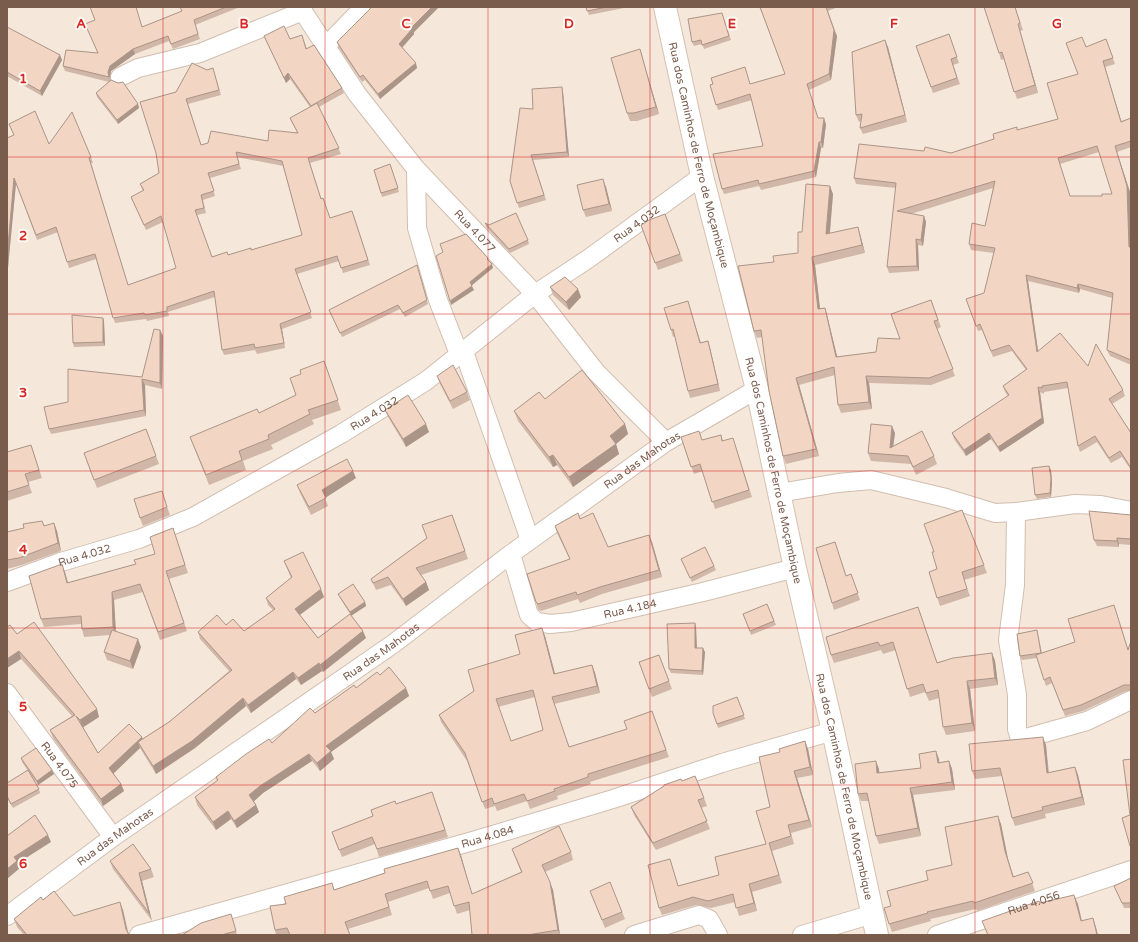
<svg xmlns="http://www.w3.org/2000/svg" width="1138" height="942" viewBox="0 0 1138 942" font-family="'Varela Round',sans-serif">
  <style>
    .residential { fill: #f5e8da }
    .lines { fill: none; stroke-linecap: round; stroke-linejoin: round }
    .street-casing { stroke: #d1beb0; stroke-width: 20 }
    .secondary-casing { stroke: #d6c0b0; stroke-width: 24 }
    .street { stroke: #fff; stroke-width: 18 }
    .secondary { stroke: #fff; stroke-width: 22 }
    .wall { fill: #d1b7a8; fill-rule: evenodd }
    .shaded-wall { fill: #aa9588 }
    .building { fill: #f3d5c3; stroke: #aa9588; fill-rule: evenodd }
    .grid { fill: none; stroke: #d62828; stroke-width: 1; stroke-opacity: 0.55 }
    .labels { text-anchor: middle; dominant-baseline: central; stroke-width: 4; stroke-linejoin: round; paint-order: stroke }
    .street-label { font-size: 11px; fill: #7a5c4d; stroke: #fffaf3 }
    .grid-label { font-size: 13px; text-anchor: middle; font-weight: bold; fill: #d62828; stroke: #fffaf3; stroke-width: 4; stroke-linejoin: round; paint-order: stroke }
  </style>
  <rect width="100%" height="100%" fill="#fdf6ec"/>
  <rect class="residential" x="7" y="7" width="1124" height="928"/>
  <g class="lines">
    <defs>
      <g id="street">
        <path id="s1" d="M300,7L357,94L416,169L535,294L596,372L666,442"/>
        <path d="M326,46L364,7"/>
        <path d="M120,77L138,68L200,53L303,11"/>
        <path d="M416,169L417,228L438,300L459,354"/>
        <path d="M463,349L530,540"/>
        <path d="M779,493L838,483L871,480L946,498L995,513L1016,512L1075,504L1101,505L1131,511"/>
        <path d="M1016,512L1015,585L1008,640L1017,695V729L1019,736L1026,738L1087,721L1131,700"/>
        <path id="s2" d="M511,554L529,615L537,622L550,624L571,622L703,592L795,568"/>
        <path id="s3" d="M7,582L61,562L139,539L193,517L341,434L426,381L535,294L588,259L702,176"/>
        <path id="s4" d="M7,693L113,837"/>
        <path id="s5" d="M7,916L113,837L393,644L511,554L666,442L757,389"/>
        <path id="s6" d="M139,935L473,841L613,799L722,763L833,731"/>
        <path d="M634,935L699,915L709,919L718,935"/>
        <path d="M802,935L873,914"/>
        <path id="s7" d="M937,935L1131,870"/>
      </g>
      <g id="secondary">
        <path id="s8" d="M665,7L702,176L757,389L795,568L833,731L877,935"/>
      </g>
    </defs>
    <use href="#street" class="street-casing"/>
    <use href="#secondary" class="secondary-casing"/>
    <use href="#street" class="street"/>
    <use href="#secondary" class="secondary"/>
  </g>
  <g class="wall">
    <path d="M180,7H240L195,25L200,39L173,49L169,41L135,54L111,71L110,77L111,81L138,104L139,108L118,124L97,97L96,93L109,82L65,71L63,66L97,53L95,20L142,27L182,11Z"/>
    <path d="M371,7H439L414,32V34L402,47L417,68L380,99L365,80L362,82L339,48L337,42L370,9Z"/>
    <path d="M586,7H623L624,8L589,15Z"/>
    <path d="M759,7H838L828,11L837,36L831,80L809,90L818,118L826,124L823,148H821L816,177L761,190L759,186L724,194L722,189L763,146L752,100L718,110L710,85L751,84L785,74L762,13Z"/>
    <path d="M1015,7L1023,30L1020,31L1038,93L1017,99L1004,59L1001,60L999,53Z"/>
    <path d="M722,13L731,40L704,49L702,44L694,46L692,42Z"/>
    <path d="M7,27L60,55L62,60L42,96L7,76Z"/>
    <path d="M949,34L959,63L953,65L960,84L933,93L916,46Z"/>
    <path d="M264,36L304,41L307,49L342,88L344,93L319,107L341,154L310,163L321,199L330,218L354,216L370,265L343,273L339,261L297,274L312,318L282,329L285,348L257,354L255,350L224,355L222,350L215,297L168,312L169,316L147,321L146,319L115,323L96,259L69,268L58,232L37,240L16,183L7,278V138L14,135L9,124L49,144L91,157L93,163H91L128,285L176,268L163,222L146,230L131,197L143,191L140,184L159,173L176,92L207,70L213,68L221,95L188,104L201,145L268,141L297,132L292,123L290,118L310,107L290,79L286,83ZM237,157L283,166L302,235L251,250L228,255L212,257L197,215L206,213L203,200L215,196L210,178L241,169Z"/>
    <path d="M1106,39L1115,64L1105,67L1121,121L1131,118V147L1117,152L1130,192L1131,247V365L1110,356L1107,350L1112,298L1080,289L1079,293L1028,281L1038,351L1088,366L1123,390L1125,396L1112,404L1131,433V470L1122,457L1111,463L1097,442L1080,452L1078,446L1068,388L1044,392V394L1040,392L1044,423L1000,452L991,439L966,456L954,439L952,433L1008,396L1005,392L1003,386L1026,370L1012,351L993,357L982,330L978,331L966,299L984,293L994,253L971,250L969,244L985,226L993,188L911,214L924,216L926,222L923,246L918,245L919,271L889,273L887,267L896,188L856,184L854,178L924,151L951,153L994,139L1018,130L1058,119L1078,74L1086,47ZM1099,152L1112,194L1102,196H1070L1060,164Z"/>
    <path d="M888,47L907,122L863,134L860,128L861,121L859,122L856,115Z"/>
    <path d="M640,49L659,114L637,121H630L627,113Z"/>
    <path d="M563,92L569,157L533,160L546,200L519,208L510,181L533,109Z"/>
    <path d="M390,164L399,192L382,197L374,170Z"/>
    <path d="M606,187L612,211L586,217L583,210Z"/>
    <path d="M833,194L830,233L858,227L860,234L865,253L815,265L820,309L825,308L827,315L837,357L876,352L900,339L931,300L941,327L937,329L955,376L931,385L869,383L872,409L841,413L838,405L835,375L799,385L819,456L786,464L783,456L762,337L757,338L754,331L774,262L798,253L802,232Z"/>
    <path d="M665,214L683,261L658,270L641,225Z"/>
    <path d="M485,223L528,240L529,244L510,253L486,227Z"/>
    <path d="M418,269L428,304L405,317L400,309L342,337L329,310Z"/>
    <path d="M550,287L581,297L569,310L553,295Z"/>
    <path d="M690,308L700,343L708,341L710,348L720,391L690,398L688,391L675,336L673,337L671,330Z"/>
    <path d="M103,318L104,322L105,346L74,347L73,343Z"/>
    <path d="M160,330L163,336L162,389L145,385L146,416L51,434L49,429L68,402L142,377Z"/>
    <path d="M324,361L341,410L312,420L314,424L271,445L273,449L243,461L246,470L209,485L190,437L259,413L296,395L301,374Z"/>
    <path d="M437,376L467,392L470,400L453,409L440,384Z"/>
    <path d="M545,399L625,424L628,434L616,444L619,454L573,487L557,465L553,467L518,421L514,411Z"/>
    <path d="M385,410L429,432L406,447L388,417Z"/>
    <path d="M146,429L159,464L97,488L84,453Z"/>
    <path d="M895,433L893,446L934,456L937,464L916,475L911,464L871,461L868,453Z"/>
    <path d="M721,435L723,441L735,445L752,497L715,509L703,471L694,474L681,437L702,440Z"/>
    <path d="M31,445L42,478L28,482L32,493L7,501V452Z"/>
    <path d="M1051,470L1052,482L1051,497L1037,499L1035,495Z"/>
    <path d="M356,478L325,498L328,506L311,515L300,493L297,485Z"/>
    <path d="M164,498L170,515L143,526L140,518Z"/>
    <path d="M962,510L987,573L964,580L970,596L940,606L929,572L937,569L934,552Z"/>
    <path d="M452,515L468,559L421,575L426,582L429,590L406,606L391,585L376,590L371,579L427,538Z"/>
    <path d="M1131,515V545L1119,544V547L1097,546L1094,540Z"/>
    <path d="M580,519L608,547L652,542L662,577L602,594L580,603L578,599L541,611L538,609L536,602L570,560L557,533L555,526Z"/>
    <path d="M44,526L57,531L61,551L22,565L7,569V532Z"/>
    <path d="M173,528L188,573L169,579L187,631L160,640L143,592L114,600L116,632L141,647L133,669L107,660L104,652L110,635L84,637L82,629L81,624L44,627L41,619L65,572L68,583L136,564L155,554Z"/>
    <path d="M835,542L846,576L851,574L860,600L834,610L832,603Z"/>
    <path d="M681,559L714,566L716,570L692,582Z"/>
    <path d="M284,561L324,597L300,615L318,638L350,614L340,598L338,594L365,602L366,606L351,615L366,638L323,672L322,671L301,685L296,679L251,713L246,706L195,748L156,774L140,748L113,773L121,784L124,791L103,806L53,738L50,730L72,716L21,659L7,668V627L17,634L99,717L83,727L98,753L142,739L169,722L229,671L200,639L198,632L226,625L244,631L273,610L268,605L266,598L291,578Z"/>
    <path d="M767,604L776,625L751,635L743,614Z"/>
    <path d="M918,607L937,662L992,653L995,661L998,685L970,689L975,731L946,735L943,727L939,698L929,701L925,692L910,697L896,650L883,654L881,650L834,663L831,655Z"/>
    <path d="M1116,611L1128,649L1131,641V691H1126L1083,711L1065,716L1052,683L1046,686L1037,658L1022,660L1020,656L1037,630L1038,634L1042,653L1075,642Z"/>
    <path d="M695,623L696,627L697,648L705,652L703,675L671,673L669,669Z"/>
    <path d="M545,636L555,674L592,665L595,673L600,693L554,704L569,747L627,729L652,711L669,757L590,782L591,784L557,796L558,799L530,809L527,801L497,811L495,806L485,809L467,761L441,722L439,715L474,691L520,654ZM535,697L543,730L511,741L498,707Z"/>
    <path d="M659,655L672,689L652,697L639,662Z"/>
    <path d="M380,675L406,688L409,696L331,752L334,759L320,771L312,761L263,793L254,801L256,805L259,812L237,828L231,819L216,830L197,805L195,797L217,781L216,777L272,743L315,713Z"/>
    <path d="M737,697L745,719L718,728L713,713Z"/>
    <path d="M805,741L808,749L813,775L797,778L812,827L791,833L794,844L772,851L782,883L752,892L757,911L739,916L735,902L711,908L696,905L662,915L659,908L670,859L678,886L719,875L766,844L770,807L780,752Z"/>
    <path d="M1046,745L1049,773L1075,767L1078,775L1085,805L1045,814L1046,818L1015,826L1012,818L1002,776L975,779L972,771Z"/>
    <path d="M21,758L54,774L38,785L31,775L39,789L40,793L13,808L7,798V783L28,771L22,762Z"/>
    <path d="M939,759V763L949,761L952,769L955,790L913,795L921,836L879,844L876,836L869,801H861L858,794L879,769V773L921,768Z"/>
    <path d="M682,781L704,798L707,806L701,808L710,829L656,850L634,815L631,807Z"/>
    <path d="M432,792L448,837L379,857L375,844L342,857L332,832L373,816L396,804Z"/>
    <path d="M1001,824L1008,859L1014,877L1028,872L1035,891L977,911L976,909L930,919L931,921L892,932L889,924L891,906L952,865Z"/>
    <path d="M458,848L472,894L521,872L512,849L571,852L573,860L545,872L553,890L560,935H472L470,910L457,914L450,893L433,899L429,888L388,902L392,915L348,929L350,935H276L275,930L286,904L334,890Z"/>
    <path d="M110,861L151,869L154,877L142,881L152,921L113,869Z"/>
    <path d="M1131,878V908H1124L1114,886Z"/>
    <path d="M590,891L622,912L625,919L605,928Z"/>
    <path d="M43,900L74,916L123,910L129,935H24L17,927L14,919Z"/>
    <path d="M233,919L237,935H182Z"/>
  </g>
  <g class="shaded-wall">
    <path d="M432,7H439L414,32V34L401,49L399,44L411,28Z"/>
    <path d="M1018,24L1020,31L1038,93L1035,85Z"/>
    <path d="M834,30L837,36L831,80L829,74Z"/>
    <path d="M885,40L888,47L907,122L905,115Z"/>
    <path d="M133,49L135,54L111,71L110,77L111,82L108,72L110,66Z"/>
    <path d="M640,49L642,57L659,114L656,107Z"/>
    <path d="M60,55L62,60L42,96L40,91Z"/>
    <path d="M1103,61L1105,67L1123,127L1121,122Z"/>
    <path d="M416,63L417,68L380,99L378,94Z"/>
    <path d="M288,73L290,79L286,83L284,78Z"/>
    <path d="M562,87L563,92L569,157L567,152Z"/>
    <path d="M138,104L139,108L118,124L117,120Z"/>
    <path d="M824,118L826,124L823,148L821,142Z"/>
    <path d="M819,142L821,148L816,177L814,171Z"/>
    <path d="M1115,146L1130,192L1131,252L1129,247Z"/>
    <path d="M14,178L16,183L7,278V257Z"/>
    <path d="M603,179L606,187L612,211L609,204Z"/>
    <path d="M830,186L833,194L829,241L826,234Z"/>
    <path d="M924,216L926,222L923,246L921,240Z"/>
    <path d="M858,227L860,234L865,253L862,245Z"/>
    <path d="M916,239L918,245L919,271L917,266Z"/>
    <path d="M812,257L815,265L821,317L818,309Z"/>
    <path d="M492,264L493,268L471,286L470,282Z"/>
    <path d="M1026,275L1028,281L1039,357L1037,352Z"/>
    <path d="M1078,284L1080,289L1079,293L1077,288Z"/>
    <path d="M472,286L474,290L451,305L450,301Z"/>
    <path d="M578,289L581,297L569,310L566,302Z"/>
    <path d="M688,301L690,308L703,350L700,343Z"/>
    <path d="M825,308L827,315L839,364L836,357Z"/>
    <path d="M103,318L104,322L105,346L103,342Z"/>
    <path d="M280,324L282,329L285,348L284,343Z"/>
    <path d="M160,330L163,336L162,389L160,383Z"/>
    <path d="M708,341L710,348L720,391L718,384Z"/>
    <path d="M866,376L869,383L872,409L869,402Z"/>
    <path d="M796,378L799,385L819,456L816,449Z"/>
    <path d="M142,379L145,385L146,416L144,410Z"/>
    <path d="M1038,387L1040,392L1044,423L1000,452L998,447Z"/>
    <path d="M426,424L429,432L406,447L403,439Z"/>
    <path d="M625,424L628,434L616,444L619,454L573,487L569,477L610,436Z"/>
    <path d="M892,426L895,433L892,455L890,448Z"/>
    <path d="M989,433L991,439L966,456L964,450Z"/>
    <path d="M553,455L557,465L553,467L549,457Z"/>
    <path d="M1049,466L1051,470L1052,482L1051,497L1050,493Z"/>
    <path d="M353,471L356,478L325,498L322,490Z"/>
    <path d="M54,523L57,531L61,551L58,543Z"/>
    <path d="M649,535L652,542L662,577L659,570Z"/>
    <path d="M1117,538L1119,544V547L1117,541Z"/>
    <path d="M62,564L65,572L70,591L67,583Z"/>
    <path d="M426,582L429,590L406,606L403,599Z"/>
    <path d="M321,589L324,597L298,616L295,609Z"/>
    <path d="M112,592L114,600L116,635L113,627Z"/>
    <path d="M365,602L366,606L351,616L350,612Z"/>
    <path d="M695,623L696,627L697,652L695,648Z"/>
    <path d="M542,628L545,636L557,681L554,674Z"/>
    <path d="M363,631L366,638L323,672L320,665Z"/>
    <path d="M138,639L141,647L133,669L130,661Z"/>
    <path d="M703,648L705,652L703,675L702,671Z"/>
    <path d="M19,651L21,659L7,668V659Z"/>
    <path d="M992,653L995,661L998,685L995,678Z"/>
    <path d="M319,663L322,671L301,685L298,678Z"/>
    <path d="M592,665L595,673L600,693L597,686Z"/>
    <path d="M293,672L296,679L251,713L248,705Z"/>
    <path d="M967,681L970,689L975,731L972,723Z"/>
    <path d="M406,688L409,696L331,752L334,759L320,771L317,763L326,746Z"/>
    <path d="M243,698L246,706L195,748L156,774L153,766Z"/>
    <path d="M97,709L99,717L82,728L80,720Z"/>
    <path d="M142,737L144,744L138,742L140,748L112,775L109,768Z"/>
    <path d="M1043,737L1046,745L1049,781L1047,773Z"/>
    <path d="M805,741L808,749L813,775L810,767Z"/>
    <path d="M936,751L939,759L940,771L938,763Z"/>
    <path d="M309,754L312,761L263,793L252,803L249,795L260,786Z"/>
    <path d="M876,761L879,769L880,781L877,773Z"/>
    <path d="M949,761L952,769L955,790L952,782Z"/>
    <path d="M1075,767L1078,775L1085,805L1082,797Z"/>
    <path d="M52,770L54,774L38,785L37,781Z"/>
    <path d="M794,771L797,778L812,827L809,820Z"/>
    <path d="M121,784L124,791L103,806L101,799Z"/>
    <path d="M910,788L913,795L921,836L918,828Z"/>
    <path d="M256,805L259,812L237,828L234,821Z"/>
    <path d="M228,811L231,819L216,830L213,822Z"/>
    <path d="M998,816L1001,824L1008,859L1016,885L1005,851Z"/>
    <path d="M48,835L51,842L18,863L20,868L7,879V869L14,857Z"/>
    <path d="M458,848L461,855L474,902L472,894Z"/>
    <path d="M139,873L142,881L152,921L149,913Z"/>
    <path d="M550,882L553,890L560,935L558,930Z"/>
    <path d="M749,884L752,892L757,911L754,903Z"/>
    <path d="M1074,895L1078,904L1084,930L1081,921Z"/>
    <path d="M120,902L123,910L128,935L126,929Z"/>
    <path d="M1093,918L1096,927L1098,935H1097Z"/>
  </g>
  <g class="building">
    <path d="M90,7H136L142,27L182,11L180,7H226L194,20L198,34L171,44L168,36L133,49L110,66L108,72L109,77L63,66L66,50L98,53L85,24L95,20Z"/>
    <path d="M371,7H432L411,28L412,29L399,44L416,63L378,94L363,75L360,77L337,42L370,9Z"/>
    <path d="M586,7H607L587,11Z"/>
    <path d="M760,7H826L834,30L829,74L807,84L818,118H824L821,142H819L814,171L759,184L758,180L722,189L713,154L763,146L750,94L716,105L710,85L713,84L711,78L745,67L750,84L785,74Z"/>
    <path d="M984,7H1015L1020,23L1018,24L1035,85L1014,92L1002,52L999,53Z"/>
    <path d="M722,13L729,36L702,45L701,40L692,42L688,19Z"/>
    <path d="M284,26L290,39L302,35L306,49L314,45L342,88L311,106L288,73L284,78L264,36Z"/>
    <path d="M7,27L60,55L40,91L7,72Z"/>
    <path d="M949,34L957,57L951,59L957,78L931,87L916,46Z"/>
    <path d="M1082,37L1086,47L1106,39L1113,58L1103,61L1121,122L1131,118V141L1115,146L1127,186L1129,247H1131V360L1107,350L1113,293L1078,284L1077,288L1026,275L1037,352L1060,333L1088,366L1096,344L1123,390L1109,399L1131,433V468L1120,451L1109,458L1095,436L1078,446L1067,382L1042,386V388L1038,387L1042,418L998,447L989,433L964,450L952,433L1009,395L1003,386L1027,369L1009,345L991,351L980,324L976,326L966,299L984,293L995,248L969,244L972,223L985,226L995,181L897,211L924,216L921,240L916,239L917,266L887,267L896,183L854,178L859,144L924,151L925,147L951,153L994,139L993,134L1017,127V130L1058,119L1047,83L1078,74L1066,43ZM1097,146L1112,194H1102V196H1070L1058,158Z"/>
    <path d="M885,40L905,115L860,128L862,114L856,115L852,52Z"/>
    <path d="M640,49L656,107L634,113H627L611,58Z"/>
    <path d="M192,63L207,70L213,68L219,90L186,99L201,145L208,143L211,131L268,141L269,130L298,133L290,118L317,103L339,148L308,158L321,199L323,198L330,218L352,211L368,260L341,268L337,256L295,269L311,312L280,324L284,343L255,348L254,344L222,350L214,291L167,307V311L145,315L144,313L113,318L95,254L67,262L56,227L36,235L14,178L7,257V138L14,135L9,124L35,111L49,144L72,112L91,157L89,158L128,285L176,268L161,216L144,225L131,197L144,190L140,184L159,173L156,153L140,102L176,92ZM236,152L282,161L302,235L251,250V248L228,255L227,252L212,257L195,210L204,208L201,195L214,191L208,173L239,164Z"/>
    <path d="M111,80L118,83L123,82L138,104L117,120L96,93Z"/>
    <path d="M562,87L567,152L531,155L544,195L517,203L510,181L520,108L533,109L532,89Z"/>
    <path d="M390,164L398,188L381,193L374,170Z"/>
    <path d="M603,179L609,204L583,210L577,185Z"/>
    <path d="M806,184L830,186L826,234L858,227L862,245L812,257L818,309L825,308L836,357L876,352L878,338L900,339L891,314L931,300L938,320L934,321L953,369L929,378L866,376L869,402L838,405L834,367L796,378L816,449L783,456L769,391L761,330L754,331L738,266L774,262L773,256L798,253V232H802Z"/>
    <path d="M516,213L528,240L509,249L485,223L489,225Z"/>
    <path d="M665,214L680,254L655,263L641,225L649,220Z"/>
    <path d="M466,234L488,258L487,259L492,264L470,282L472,286L450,301L436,256L443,252L440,244Z"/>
    <path d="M417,265L427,300L403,313L398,305L340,333L329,310Z"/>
    <path d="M565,277L578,289L566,302L550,287Z"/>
    <path d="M688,301L700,343L708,341L718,384L688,391L673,329L671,330L664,308Z"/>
    <path d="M72,315L103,318V342L73,343Z"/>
    <path d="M154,329L160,330V383L142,379L144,410L49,429L44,407L68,402V369L142,377Z"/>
    <path d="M324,361L338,400L308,410L310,414L268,435L269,439L239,451L242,460L206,475L190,437L257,409L259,413L296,395L290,378L301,374L300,370Z"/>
    <path d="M453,365L467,392L450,401L437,376Z"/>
    <path d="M582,370L625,424L610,436L616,444L569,477L553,455L549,457L514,411L539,392L545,399Z"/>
    <path d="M408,395L426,424L403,439L385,410Z"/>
    <path d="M871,424L892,426L890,448L922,431L934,456L913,467L908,456L868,453Z"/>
    <path d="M146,429L156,456L94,480L84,453Z"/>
    <path d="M699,431L702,440L721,435L722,441L733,438L749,490L712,502L700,464L691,467L681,437Z"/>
    <path d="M31,445L39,470L25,474L29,485L7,492V452Z"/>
    <path d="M347,459L353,471L322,490L326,498L309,507L297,485Z"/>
    <path d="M1049,466L1051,478L1050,493L1035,495L1032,468Z"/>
    <path d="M162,491L167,507L140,518L134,499Z"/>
    <path d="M962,510L984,565L962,572L967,589L937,598L929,572L937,569L932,552H934L924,524Z"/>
    <path d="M1089,511L1131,515V539L1117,538V541L1094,540Z"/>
    <path d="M578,513L580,519L593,513L608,547L649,535L659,570L600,587L577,595L576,592L538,604L536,602L527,574L570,559L555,526Z"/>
    <path d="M452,515L465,551L416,568L426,582L403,599L388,577L373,583L371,579L427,538L422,525Z"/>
    <path d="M42,521L44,526L54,523L58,543L19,558L7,560V532L24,528L23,524Z"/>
    <path d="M173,528L185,565L166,571L184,623L158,632L140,584L112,592L113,627L82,629L81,616L41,619L29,576L62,564L67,583L136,564L134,560L155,554L150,537Z"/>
    <path d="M835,542L846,576L851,574L858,593L832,603L816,548Z"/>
    <path d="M705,547L714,566L690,578L681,559Z"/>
    <path d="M303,552L321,589L295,609L318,638L350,614L363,631L320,665L319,663L298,678L293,672L248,705L243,698L192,741L153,766L138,742L169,722L232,670L198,632L217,615L226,625L233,619L244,631L275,609L266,598L292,577L284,561Z"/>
    <path d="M353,584L365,602L350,612L338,594Z"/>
    <path d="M767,604L774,621L750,631L743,614Z"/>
    <path d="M1114,605L1128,650L1131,641V685H1124L1081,705L1063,710L1050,677L1044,680L1036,655L1075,642L1068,619Z"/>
    <path d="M918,607L937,663L953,658L992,653L995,678L967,681L972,723L943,727L938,690L926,693L923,684L907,689L893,642L880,646L878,642L831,655L826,637Z"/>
    <path d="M34,622L97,709L80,720L76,716L98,753L129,724L142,737L109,768L121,784L101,799L50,730L75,715L19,651L7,659V627L10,625L17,634Z"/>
    <path d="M695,623V648H703L702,671L669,669L667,624Z"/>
    <path d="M542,628L554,674L592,665L597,686L552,697L569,747L627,729L624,721L652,711L666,750L588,774V777L554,789L555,791L527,801L524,794L494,804L492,798L482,802L465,753L439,715L474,691L468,670L520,654L515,635ZM533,690L543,730L511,741L496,699Z"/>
    <path d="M112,630L138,639L130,661L104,652Z"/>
    <path d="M1037,630L1041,653L1020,656L1017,634Z"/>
    <path d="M659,655L669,681L649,689L639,662Z"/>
    <path d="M389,667L406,688L326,746L331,751L317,763L309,754L260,786L249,795L256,805L234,821L228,811L213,822L195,797L218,780L216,777L246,754L269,739L272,743L310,708L315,713L354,685L356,688L377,672L380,675Z"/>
    <path d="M737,697L744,715L717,724L713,713V706Z"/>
    <path d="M1043,737L1047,773L1075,767L1082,797L1042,807L1043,810L1012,818L1000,768L972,771L969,744Z"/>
    <path d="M805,741L810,767L794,771L809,820L788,825L791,836L769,843L779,875L749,884L754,903L736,908L733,894L708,901L693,897L659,908L648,865L670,859L678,886L719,875L715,857L766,844L756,811L770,807L759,757L780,752L779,749Z"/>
    <path d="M36,748L52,770L37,781L21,758Z"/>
    <path d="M936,751L938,763L949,761L952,782L910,788L918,828L876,836L867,793L858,794L855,764L876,761L877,773L921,768L919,754Z"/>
    <path d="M1131,759V846H1130L1122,818L1130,815L1123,760Z"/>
    <path d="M28,770L39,789L11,804L7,796V783Z"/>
    <path d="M695,776L704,798L698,800L707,821L653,843L631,807L664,786V785L681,779L682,781Z"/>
    <path d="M432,792L445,830L377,849L372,837L339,850L332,832L373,816L371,810L395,801L396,804Z"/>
    <path d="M35,815L48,835L14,857L17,861L7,869V836Z"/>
    <path d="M998,816L1005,851L1013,877L1028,872L1033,883L974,903L973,901L927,912L928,913L889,924L884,908L891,906L887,891L928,880L926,871L952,865L945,827Z"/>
    <path d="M559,826L571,852L542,865L550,882L558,930L527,935H472L469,902L454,906L448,886L430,891L427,881L385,894L389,907L345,922L350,935H290L287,928L275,930L270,906L286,904L284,897L332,883L334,890L385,873L384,869L458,848L472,894L522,872L512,849Z"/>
    <path d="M133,844L151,869L139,873L149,913L110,861Z"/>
    <path d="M1131,878V902L1129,903H1122L1114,886Z"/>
    <path d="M610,882L622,912L602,920L590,891Z"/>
    <path d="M54,891L74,916L120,902L126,929L129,935H27L14,919L41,897L43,900Z"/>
    <path d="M1074,895L1081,921L1093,918L1097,935H988L982,921L1039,901L1040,903Z"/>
    <path d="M231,914L236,931L221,935H182L201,923Z"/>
  </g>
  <path class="grid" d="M163,7V935M325,7V935M488,7V935M650,7V935M813,7V935M975,7V935M7,157H1131M7,314H1131M7,471H1131M7,628H1131M7,785H1131"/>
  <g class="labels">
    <g class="street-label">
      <text stroke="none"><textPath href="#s8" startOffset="152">Rua dos Caminhos de Ferro de Moçambique</textPath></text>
      <text stroke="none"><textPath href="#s3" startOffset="730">Rua 4.032</textPath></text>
      <text stroke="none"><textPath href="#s1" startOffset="285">Rua 4.077</textPath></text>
      <text stroke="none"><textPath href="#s3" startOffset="406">Rua 4.032</textPath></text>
      <text stroke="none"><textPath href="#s5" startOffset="782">Rua das Mahotas</textPath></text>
      <text stroke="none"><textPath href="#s8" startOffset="476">Rua dos Caminhos de Ferro de Moçambique</textPath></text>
      <text stroke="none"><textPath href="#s3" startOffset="82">Rua 4.032</textPath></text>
      <text stroke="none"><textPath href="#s2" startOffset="169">Rua 4.184</textPath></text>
      <text stroke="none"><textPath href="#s5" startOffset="458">Rua das Mahotas</textPath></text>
      <text stroke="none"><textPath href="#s4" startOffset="89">Rua 4.075</textPath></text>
      <text stroke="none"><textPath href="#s8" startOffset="800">Rua dos Caminhos de Ferro de Moçambique</textPath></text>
      <text stroke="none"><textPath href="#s6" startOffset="362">Rua 4.084</textPath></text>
      <text stroke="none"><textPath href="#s5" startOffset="134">Rua das Mahotas</textPath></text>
      <text stroke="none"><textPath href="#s7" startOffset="102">Rua 4.056</textPath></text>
    </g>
  </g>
  <g class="grid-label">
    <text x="81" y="28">A</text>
    <text x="244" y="28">B</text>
    <text x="406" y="28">C</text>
    <text x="569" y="28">D</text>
    <text x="732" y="28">E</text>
    <text x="894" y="28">F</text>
    <text x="1057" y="28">G</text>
    <text x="23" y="83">1</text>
    <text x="23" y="240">2</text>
    <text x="23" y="397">3</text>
    <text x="23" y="554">4</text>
    <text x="23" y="711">5</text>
    <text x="23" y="868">6</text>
  </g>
  <rect width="1138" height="942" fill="none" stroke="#7a5c4d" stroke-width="16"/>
</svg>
